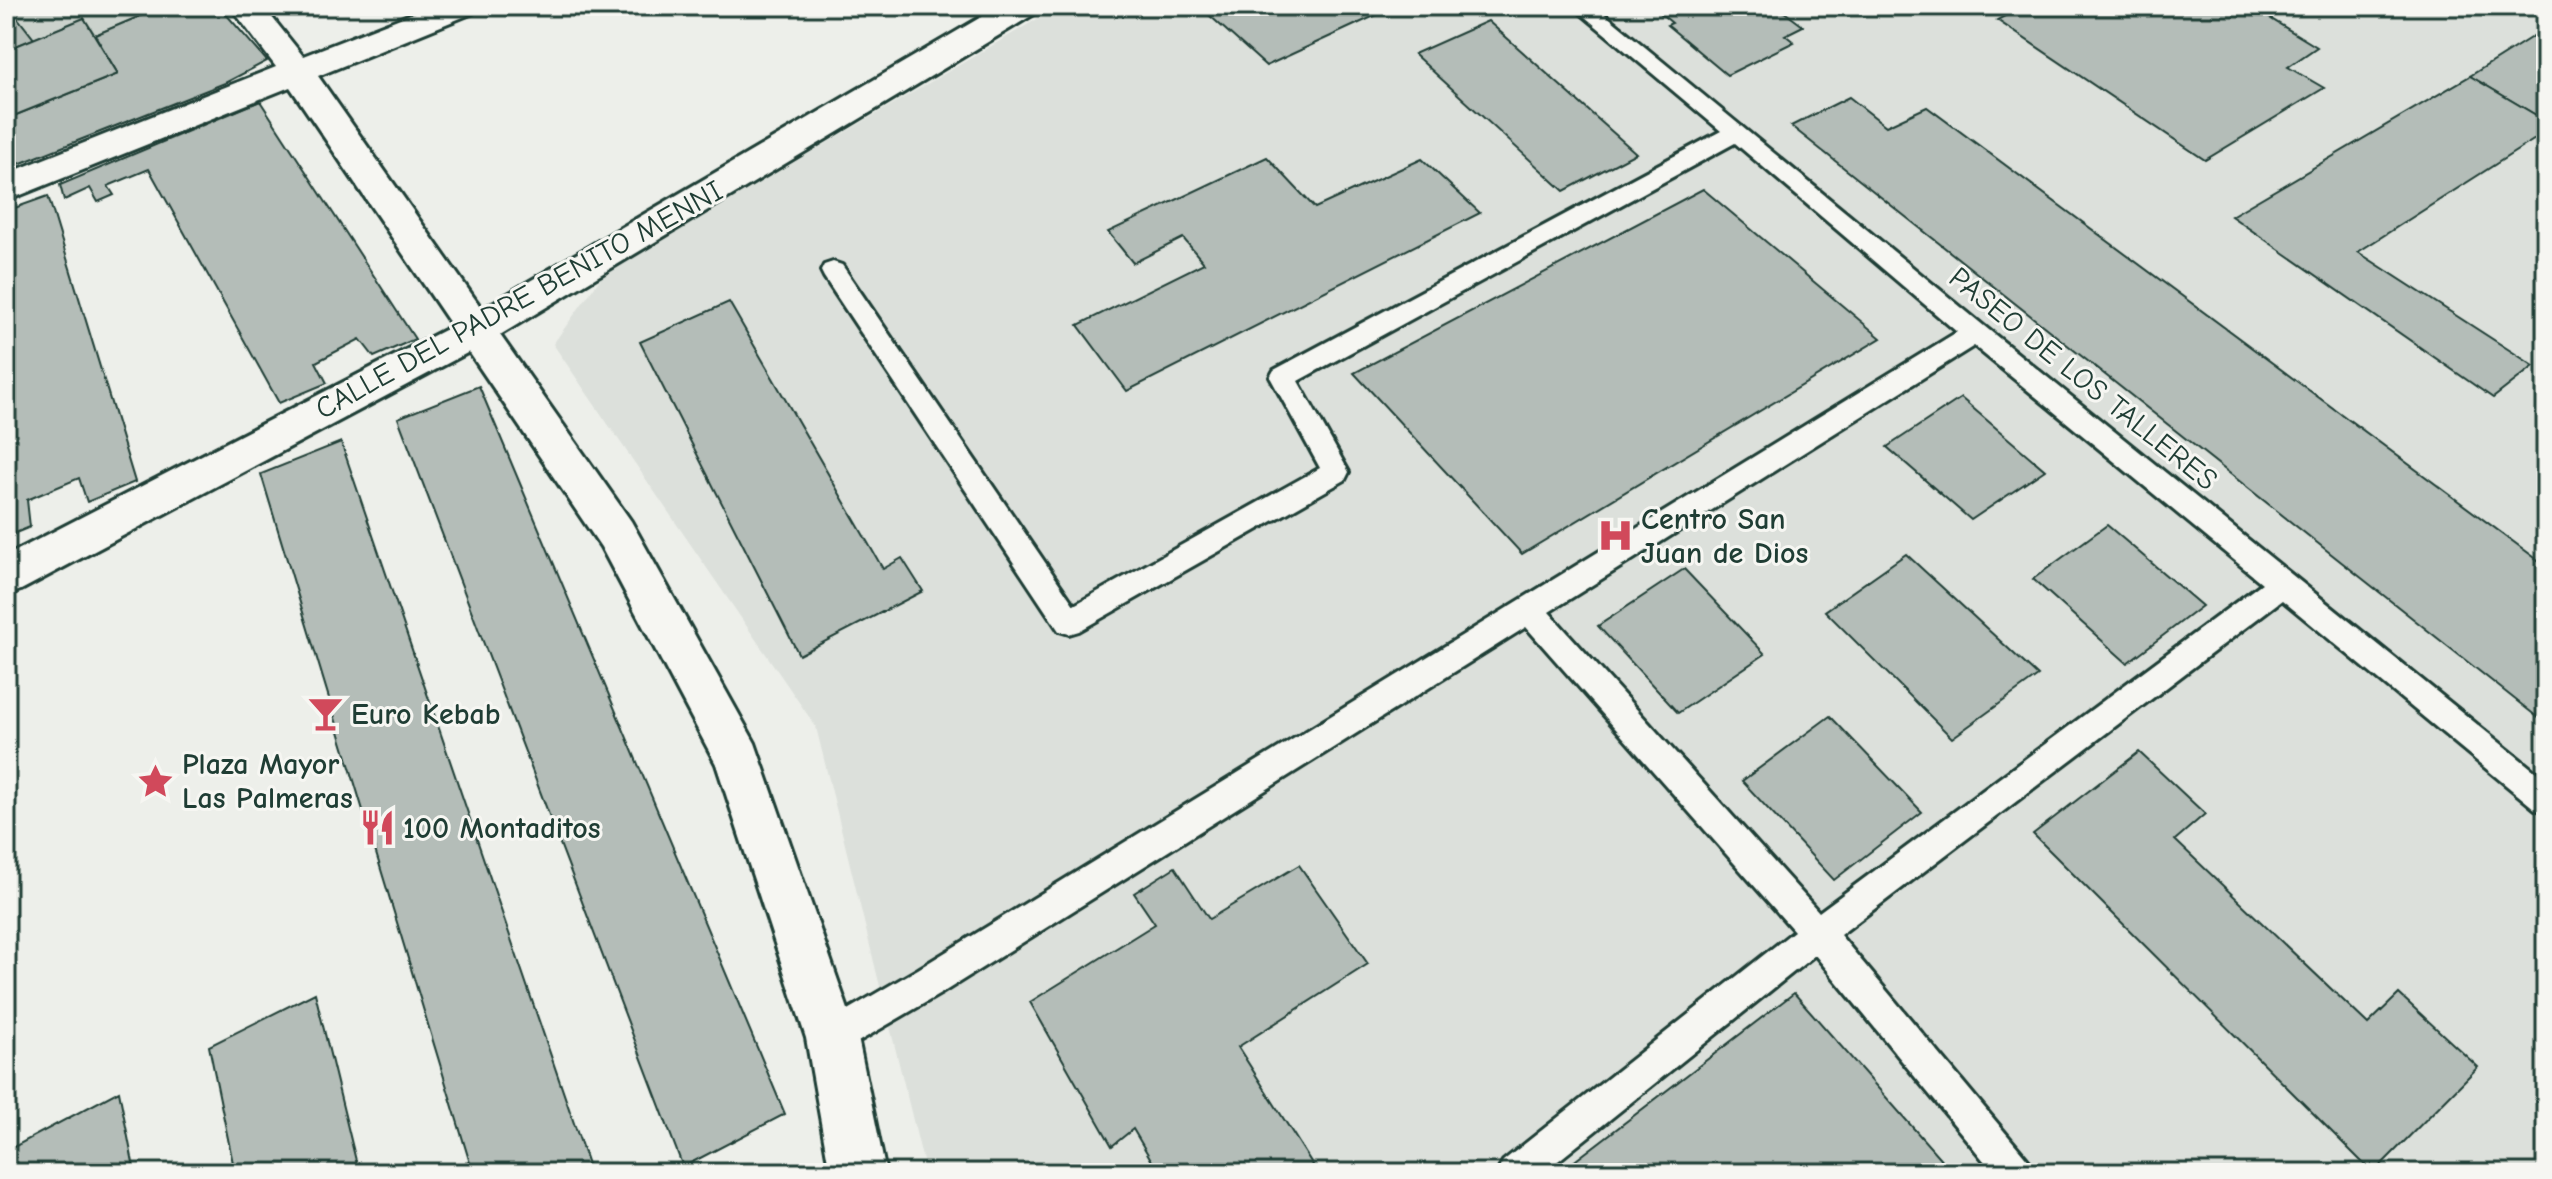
<svg xmlns="http://www.w3.org/2000/svg" width="2552" height="1179" viewBox="0 0 2552 1179" font-family="'Comic Neue',sans-serif">
  <style>
    .built { fill: #dce0db }
    .green { fill: #cbd2cc; stroke: #758880; stroke-width: 2 }
    .building { fill: #b4bdb8; stroke: #1f3d34; stroke-width: 2 }
    .lines { fill: none; stroke-linecap: round; stroke-linejoin: round }
    .lane-casing { stroke: #1f3d34; stroke-width: 6 }
    .street-casing { stroke: #1f3d34; stroke-width: 6 }
    .lane { fill: #f6f6f2; fill-rule: evenodd }
    .street { fill: #f6f6f2; fill-rule: evenodd }
    .labels { text-anchor: middle; dominant-baseline: central; stroke-width: 6; stroke-linejoin: round; paint-order: stroke }
    .street-label { font-size: 30px; fill: #1f3d34; stroke: #f6f6f2 }
    .poi-label { font-size: 30px; font-weight: bold; fill: #1f3d34; stroke: #f6f6f2; text-anchor: start }
  </style>
  <rect width="100%" height="100%" fill="#edefea"/>
  <filter id="ink" filterUnits="userSpaceOnUse"><feTurbulence type="fractalNoise" baseFrequency=".0125" numOctaves="2"/><feDisplacementMap in="SourceGraphic" scale="16" xChannelSelector="R" yChannelSelector="G"/><feConvolveMatrix kernelMatrix="1 2 1 2 8 2 1 2 1" color-interpolation-filters="sRGB"/></filter>
  <g filter="url(#ink)">
    <path class="built" d="M1059,6H2546V1173H926L816,727L553,344L603,275Z"/>
    <path class="green" d="M13,6H164L95,35L84,18L34,39L13,12L17,10Z"/>
    <g class="building">
      <path d="M164,6H219L267,61L225,83L6,169V119L118,74L95,35Z"/>
      <path d="M1199,6H1396L1266,66Z"/>
      <path d="M1675,6H1794L1783,11L1803,26L1785,35L1794,42L1727,75L1667,25L1672,23L1660,13Z"/>
      <path d="M2024,6H2250L2317,47L2288,67L2324,88L2205,160L1997,20Z"/>
      <path d="M13,12L34,39L6,50V15Z"/>
      <path d="M84,18L118,74L6,119V50Z"/>
      <path d="M1488,21L1636,153L1564,191L1414,54Z"/>
      <path d="M2546,28V121L2470,76Z"/>
      <path d="M2470,76L2546,121V132L2358,252L2534,366L2493,398L2231,216Z"/>
      <path d="M1849,97L1886,126L1927,107L2546,566V724L1791,126Z"/>
      <path d="M260,101L415,339L374,357L360,339L316,362L327,383L279,403L149,169L108,186L114,195L98,202L90,188L64,200L60,185Z"/>
      <path d="M1267,157L1315,208L1422,159L1480,213L1127,391L1078,325L1204,263L1183,238L1133,263L1108,232Z"/>
      <path d="M1703,189L1881,338L1522,554L1354,373Z"/>
      <path d="M48,196L135,482L87,502L79,478L27,500L30,527L6,537V211Z"/>
      <path d="M729,302L883,569L902,558L923,591L799,655L640,342Z"/>
      <path d="M479,386L785,1114L683,1167L398,418Z"/>
      <path d="M1961,398L2045,470L1971,520L1887,447Z"/>
      <path d="M341,442L591,1173H473L261,474Z"/>
      <path d="M2107,525L2202,606L2127,663L2033,579Z"/>
      <path d="M1906,554L2038,676L1952,738L1825,611Z"/>
      <path d="M1684,569L1765,654L1678,713L1598,626Z"/>
      <path d="M1830,716L1922,812L1834,880L1742,781Z"/>
      <path d="M2139,752L2205,814L2175,840L2368,1024L2399,994L2478,1067L2373,1173L2033,834Z"/>
      <path d="M1299,865L1368,964L1238,1047L1318,1173H1159L1133,1129L1112,1146L1030,1002L1155,924L1134,893L1175,867L1209,919Z"/>
      <path d="M315,993L359,1173H235L209,1046Z"/>
      <path d="M1794,993L1953,1173H1559Z"/>
      <path d="M119,1091L135,1173H6V1151Z"/>
    </g>
    <g class="lines">
      <defs>
        <path id="lane" d="M1572,6H1595L1984,326L2546,780V813L2535,809L2282,600L1840,935L2029,1161L2035,1173H1994L1815,955L1543,1173H1497L1503,1161L1794,931L1526,627L942,993L844,1050L832,1055L820,1050L815,1038L820,1026L918,969L1957,332L1735,143L1298,381L1349,472L1345,480L1079,631L1069,634L1059,631L824,277L821,271L824,265L833,262L842,265L1074,605L1320,468L1270,377L1274,370L1721,131ZM1974,346L2262,583L1819,912L1549,612Z"/>
        <path id="street" d="M230,6H263L303,56L431,6H477L473,13L318,76L482,309L1000,6H1040L1036,13L500,335L631,521L755,743L858,1038L886,1173H830L806,1038L716,764L601,547L469,352L21,590L6,595V556L452,326L290,87L6,201V174L276,67Z"/>
      </defs>
      <use href="#lane" class="lane-casing"/>
      <use href="#street" class="street-casing"/>
      <use href="#lane" class="lane"/>
      <use href="#street" class="street"/>
    </g>
  </g>
  <defs>
    <symbol id="hospital-bare" viewBox="-9 -9 18 18"><path d="M-5-5h3v3.5h4V-5h3V5h-3V1.5h-4V5h-3Z" fill="#d1495b" stroke="#f6f6f2" stroke-width="2.5" paint-order="stroke"/></symbol>
    <symbol id="bar-bare" viewBox="-9 -9 18 18"><path d="M-6-5H6L.8 .8V4.5H3.5V6h-7V4.5H-.8V.8Z" fill="#d1495b" stroke="#f6f6f2" stroke-width="2.5" paint-order="stroke"/></symbol>
    <symbol id="sight-bare" viewBox="-9 -9 18 18"><path d="M0-6L1.8-2.2L6-1.7L2.9 1.2L3.7 5.4L0 3.3L-3.7 5.4L-2.9 1.2L-6-1.7L-1.8-2.2Z" fill="#d1495b" stroke="#f6f6f2" stroke-width="2.5" paint-order="stroke"/></symbol>
    <symbol id="restaurant-bare" viewBox="-9 -9 18 18"><path d="M-5-6h1v4h1v-4h1v4h1v-4h1v5L-1.5 .5V6h-2V.5L-5-1ZM5-6V6H3V1.5H1.5Q1.5-4 5-6Z" fill="#d1495b" stroke="#f6f6f2" stroke-width="2.5" paint-order="stroke"/></symbol>
  </defs>
  <g fill-rule="evenodd">
    <use href="#hospital-bare" x="1590" y="510" width="51" height="51"/>
    <use href="#bar-bare" x="300" y="688" width="51" height="51"/>
    <use href="#sight-bare" x="130" y="756" width="51" height="51"/>
    <use href="#restaurant-bare" x="352" y="802" width="51" height="51"/>
  </g>
  <g class="labels">
    <g class="street-label">
      <text transform="translate(519 300) rotate(-29)">CALLE DEL PADRE BENITO MENNI</text>
      <text transform="translate(2083 379) rotate(39)">PASEO DE LOS TALLERES</text>
    </g>
    <g class="poi-label">
      <text x="1641" y="519">Centro San<tspan x="1641" dy="34">Juan de Dios</tspan></text>
      <text x="351" y="714">Euro Kebab</text>
      <text x="182" y="764">Plaza Mayor<tspan x="182" dy="34">Las Palmeras</tspan></text>
      <text x="403" y="828">100 Montaditos</text>
    </g>
  </g>
  <rect width="2552" height="1179" fill="none" stroke="#f6f6f2" stroke-width="32"/>
  <rect x="16" y="16" width="2520" height="1147" fill="none" stroke="#1f3d34" stroke-width="3" filter="url(#ink)"/>
</svg>
